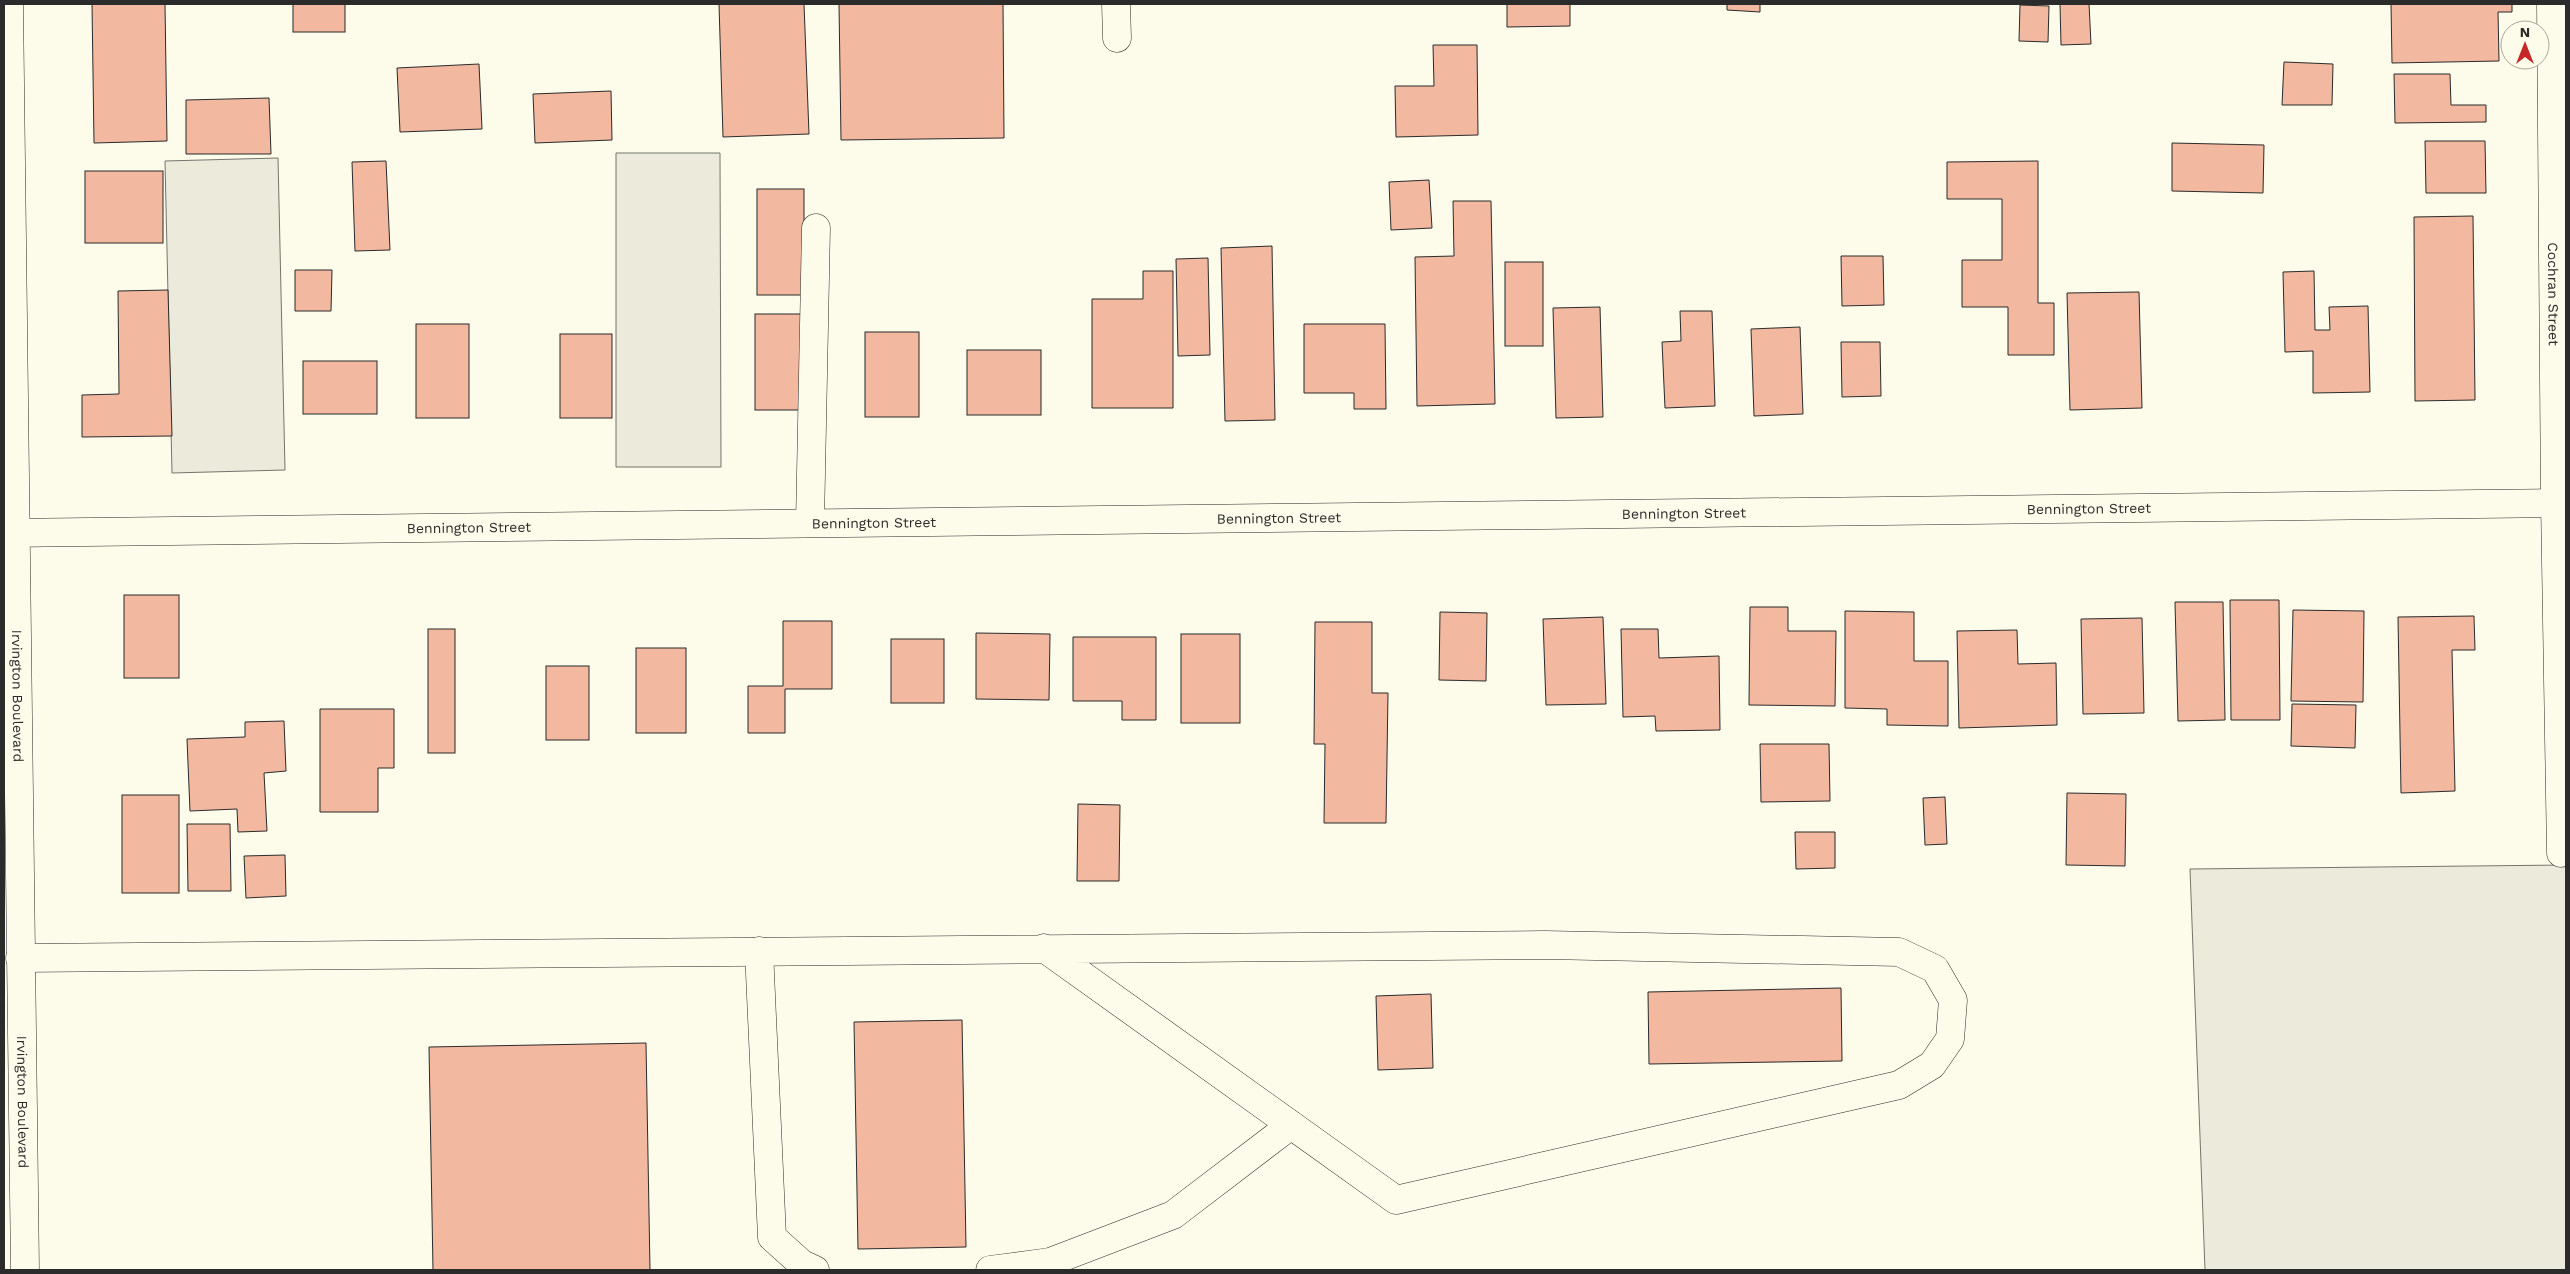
<svg xmlns="http://www.w3.org/2000/svg" width="2570" height="1274" viewBox="0 0 2570 1274" font-family="'Work Sans',sans-serif">
  <style>
    .green { fill: #ecebdb; stroke: #74746e }
    .parking { fill: #eceadb; stroke: #74746e }
    .building { fill: #f2b8a0; stroke: #2b2b2b }
    .lines { fill: none; stroke-linecap: round; stroke-linejoin: round }
    .minor-casing { stroke: #2b2b2b; stroke-width: 29 }
    .major-casing { stroke: #2b2b2b; stroke-width: 29 }
    .minor { stroke: #fdfbea; stroke-width: 28 }
    .major { stroke: #fdfbea; stroke-width: 28 }
    .labels { text-anchor: middle; dominant-baseline: central; stroke-width: 4; stroke-linejoin: round; paint-order: stroke }
    .street-label { font-size: 14px; fill: #2b2b2b; stroke: #fdfbea }
  </style>
  <rect width="100%" height="100%" fill="#fdfbea"/>
  <g class="green">
    <path d="M616,153H720L721,467H616Z"/>
    <path d="M2566,865V1270H2205L2190,869Z"/>
  </g>
  <path class="parking" d="M278,158L285,470L172,473L165,161Z"/>
  <g class="building">
    <path d="M92,4H165L167,141L94,143Z"/>
    <rect x="293" y="4" width="52" height="28"/>
    <path d="M719,4H804L809,134L723,137Z"/>
    <path d="M839,4H1003L1004,138L841,140Z"/>
    <path d="M1507,4H1570V26L1507,27Z"/>
    <path d="M1727,4H1760V12L1727,10Z"/>
    <path d="M2060,4H2089L2091,44L2061,45Z"/>
    <path d="M2391,4H2512V12H2498L2499,61L2392,63Z"/>
    <path d="M2020,5L2049,6L2048,42L2019,41Z"/>
    <path d="M1433,45H1477L1478,135L1396,137L1395,86H1434Z"/>
    <path d="M2284,62L2333,64L2332,105H2282Z"/>
    <path d="M479,64L482,129L400,132L397,68Z"/>
    <path d="M2394,74H2450L2451,105H2486V122L2395,123Z"/>
    <path d="M611,91L612,140L535,143L533,94Z"/>
    <path d="M269,98L271,154H186V100Z"/>
    <path d="M2425,141H2485L2486,193H2426Z"/>
    <path d="M2172,143L2264,145L2263,193L2172,191Z"/>
    <path d="M386,161L390,250L355,251L352,162Z"/>
    <path d="M2038,161V303H2054V355H2008V307H1962V260H2002V199H1947V162Z"/>
    <rect x="85" y="171" width="78" height="72"/>
    <path d="M1429,180L1432,228L1391,230L1389,182Z"/>
    <rect x="757" y="189" width="47" height="106"/>
    <path d="M1453,201H1491L1495,404L1417,406L1415,257L1454,256Z"/>
    <path d="M2473,216L2475,400L2415,401L2414,217Z"/>
    <path d="M1272,246L1275,420L1225,421L1221,248Z"/>
    <path d="M1841,256H1883L1884,305L1842,306Z"/>
    <path d="M1208,258L1210,355L1178,356L1176,259Z"/>
    <rect x="1505" y="262" width="38" height="84"/>
    <path d="M295,270H332L331,311H295Z"/>
    <path d="M1143,271H1173V408H1092V299H1143Z"/>
    <path d="M2314,271L2315,330H2330L2329,307L2368,306L2370,392L2313,393V351L2285,352L2283,272Z"/>
    <path d="M168,290L172,436L82,437V395L119,394L118,291Z"/>
    <path d="M2139,292L2142,408L2070,410L2067,293Z"/>
    <path d="M1600,307L1603,417L1556,418L1553,308Z"/>
    <path d="M1680,311H1712L1715,406L1665,408L1662,342L1681,341Z"/>
    <rect x="755" y="314" width="47" height="96"/>
    <rect x="416" y="324" width="53" height="94"/>
    <path d="M1304,324H1385L1386,409H1354V393H1304Z"/>
    <path d="M1800,327L1803,414L1754,416L1751,329Z"/>
    <rect x="865" y="332" width="54" height="85"/>
    <rect x="560" y="334" width="52" height="84"/>
    <path d="M1841,342H1880L1881,396L1842,397Z"/>
    <rect x="967" y="350" width="74" height="65"/>
    <rect x="303" y="361" width="74" height="53"/>
    <rect x="124" y="595" width="55" height="83"/>
    <path d="M2230,600H2279L2280,720H2231Z"/>
    <path d="M2175,602H2223L2225,720L2178,721Z"/>
    <path d="M1750,607H1788V631H1836L1835,706L1749,705Z"/>
    <path d="M2293,610L2364,611L2363,702L2291,701Z"/>
    <path d="M1845,611L1914,612V661H1948V726L1887,725V709L1845,708Z"/>
    <path d="M1440,612L1487,613L1486,681L1439,680Z"/>
    <path d="M2474,616L2475,650H2452L2455,791L2401,793L2398,617Z"/>
    <path d="M1603,617L1606,704L1546,705L1543,619Z"/>
    <path d="M2142,618L2144,713L2083,714L2081,619Z"/>
    <path d="M783,621H832V689H785V733H748V686H783Z"/>
    <path d="M1315,622H1372V693H1388L1386,823H1324L1325,744H1314Z"/>
    <rect x="428" y="629" width="27" height="124"/>
    <path d="M1621,629H1658L1659,658L1719,656L1720,730L1656,731L1655,716L1623,717Z"/>
    <path d="M2017,630L2018,664L2056,663L2057,725L1959,728L1957,631Z"/>
    <path d="M976,633L1050,634L1049,700L976,699Z"/>
    <rect x="1181" y="634" width="59" height="89"/>
    <path d="M1073,637H1156V720H1122V701H1073Z"/>
    <rect x="891" y="639" width="53" height="64"/>
    <rect x="636" y="648" width="50" height="85"/>
    <rect x="546" y="666" width="43" height="74"/>
    <path d="M2292,704L2356,705L2355,748L2291,746Z"/>
    <path d="M320,709H394V768H378V812H320Z"/>
    <path d="M284,721L286,771L264,773L267,831L238,832L237,809L190,811L187,739L245,737V722Z"/>
    <path d="M1760,744H1829L1830,801L1761,802Z"/>
    <path d="M2067,793L2126,794L2125,866L2066,865Z"/>
    <rect x="122" y="795" width="57" height="98"/>
    <path d="M1945,797L1947,844L1925,845L1923,798Z"/>
    <path d="M1078,804L1120,805L1119,881H1077Z"/>
    <path d="M187,824H230L231,891H188Z"/>
    <path d="M1795,832H1835V868L1796,869Z"/>
    <path d="M285,855L286,896L246,898L244,856Z"/>
    <path d="M1841,988L1842,1061L1649,1064L1648,992Z"/>
    <path d="M1431,994L1433,1068L1378,1070L1376,996Z"/>
    <path d="M962,1020L966,1247L858,1249L854,1022Z"/>
    <path d="M646,1043L650,1270H433L429,1047Z"/>
  </g>
  <g class="lines">
    <defs>
      <g id="minor">
        <path d="M1116,4L1117,38"/>
        <path id="s1" d="M2551,4L2555,503L2561,853"/>
        <path d="M810,523L816,228"/>
        <path id="s2" d="M4,533L2555,503"/>
        <path d="M759,951L772,1237L802,1264L815,1270"/>
        <path d="M20,958L1545,945L1899,952L1935,969L1953,1000L1950,1039L1932,1065L1899,1085L1396,1200L1044,948"/>
        <path d="M990,1270L1050,1262L1173,1215L1291,1125"/>
      </g>
      <g id="major">
        <path id="s3" d="M9,4L25,1270"/>
      </g>
    </defs>
    <use href="#minor" class="minor-casing"/>
    <use href="#major" class="major-casing"/>
    <use href="#minor" class="minor"/>
    <use href="#major" class="major"/>
  </g>
  <g class="labels">
    <g class="street-label">
      <text stroke="none"><textPath href="#s1" startOffset="290">Cochran Street</textPath></text>
      <text stroke="none"><textPath href="#s2" startOffset="2085">Bennington Street</textPath></text>
      <text stroke="none"><textPath href="#s2" startOffset="1680">Bennington Street</textPath></text>
      <text stroke="none"><textPath href="#s2" startOffset="1275">Bennington Street</textPath></text>
      <text stroke="none"><textPath href="#s2" startOffset="870">Bennington Street</textPath></text>
      <text stroke="none"><textPath href="#s2" startOffset="465">Bennington Street</textPath></text>
      <text stroke="none"><textPath href="#s3" startOffset="692">Irvington Boulevard</textPath></text>
      <text stroke="none"><textPath href="#s3" startOffset="1098">Irvington Boulevard</textPath></text>
    </g>
  </g>
  <rect width="2570" height="1274" fill="none" stroke="#2b2b2b" stroke-width="10"/>
  <g transform="translate(2525 45)"><circle r="24" fill="#fdfbea" stroke="#a9a89e"/>
  <path d="M0-4L9 19L0 12L-9 19Z" fill="#c62828"/>
  <text y="-8" font-size="14" font-weight="bold" text-anchor="middle" fill="#2b2b2b">N</text>
  </g>
</svg>
